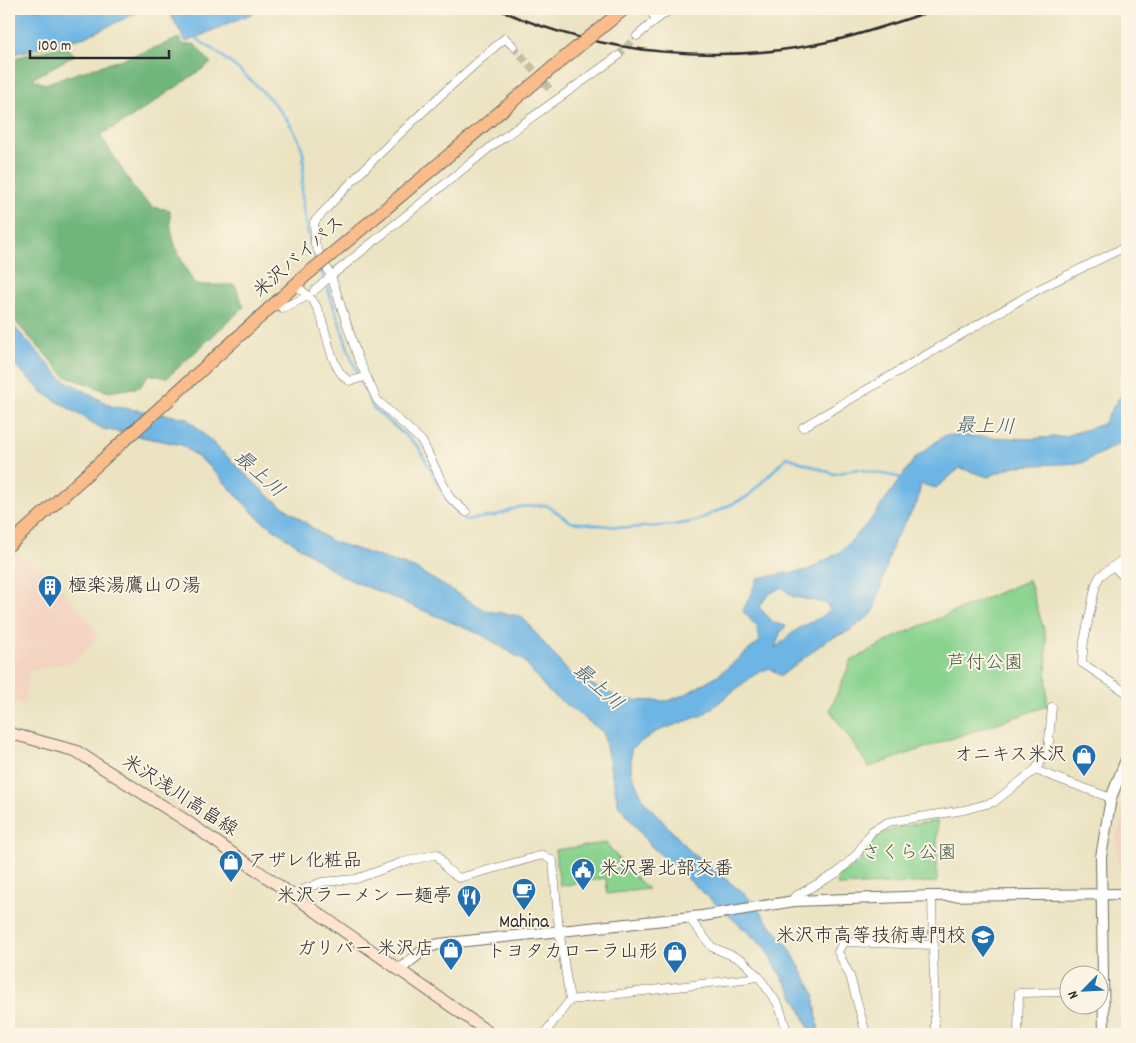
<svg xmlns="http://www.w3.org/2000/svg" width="1136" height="1043" viewBox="0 0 1136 1043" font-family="Dekko,'Klee One',sans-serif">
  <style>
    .built { fill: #f4d3c1 }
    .green { fill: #8ad38f; stroke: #5a7f5d }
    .forest { fill: #6fb57a; stroke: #4d7052 }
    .water { fill: #6db5e4; stroke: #4c7088; fill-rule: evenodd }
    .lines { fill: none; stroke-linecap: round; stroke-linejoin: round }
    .stream { stroke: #6db5e4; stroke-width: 2.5 }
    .minor-tunnel { stroke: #c5bea3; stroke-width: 8; stroke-dasharray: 8 4; stroke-linecap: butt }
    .minor-casing { stroke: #6e6b60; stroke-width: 9 }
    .tertiary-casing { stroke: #6e6b60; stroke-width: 12 }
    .secondary-casing { stroke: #6e6b60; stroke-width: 13 }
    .trunk-casing { stroke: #6e6b60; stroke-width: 14 }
    .minor { stroke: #fff; stroke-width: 8 }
    .tertiary { stroke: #fff; stroke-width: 10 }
    .secondary { stroke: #fde4d1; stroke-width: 11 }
    .trunk { stroke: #fabc8b; stroke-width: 12 }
    .rail { stroke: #2b2b2b; stroke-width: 2.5 }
    .trunk-bridge-casing { stroke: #6e6b60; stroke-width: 14; stroke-linecap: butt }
    .trunk-bridge { stroke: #fabc8b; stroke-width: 12 }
    .labels { text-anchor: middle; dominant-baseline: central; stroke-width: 4; stroke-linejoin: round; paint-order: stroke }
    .street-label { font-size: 19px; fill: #2b2b2b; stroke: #fcf5e5 }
    .poi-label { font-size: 19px; fill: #2b2b2b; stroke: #fcf5e5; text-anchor: end }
    .park-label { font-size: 19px; fill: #485d49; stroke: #fcf5e5 }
    .water-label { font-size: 20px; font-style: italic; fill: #425b6c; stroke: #fcf5e5 }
  </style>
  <rect width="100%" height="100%" fill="#fcf5e5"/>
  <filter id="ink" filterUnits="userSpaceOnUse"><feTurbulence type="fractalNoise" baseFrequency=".02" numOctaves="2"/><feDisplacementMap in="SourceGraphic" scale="10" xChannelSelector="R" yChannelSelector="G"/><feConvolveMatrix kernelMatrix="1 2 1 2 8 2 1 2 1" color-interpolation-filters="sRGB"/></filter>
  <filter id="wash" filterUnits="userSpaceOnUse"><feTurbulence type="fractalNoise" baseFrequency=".0096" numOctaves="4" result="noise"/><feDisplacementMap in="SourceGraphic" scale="20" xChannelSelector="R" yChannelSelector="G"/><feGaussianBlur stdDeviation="1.12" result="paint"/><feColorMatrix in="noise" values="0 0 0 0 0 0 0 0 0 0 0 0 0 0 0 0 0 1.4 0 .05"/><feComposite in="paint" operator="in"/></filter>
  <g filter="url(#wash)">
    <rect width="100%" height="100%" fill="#ebe3c1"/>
    <g class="built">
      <path d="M14,552L48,573L100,635L74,661L29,671L24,706L9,701V556Z"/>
      <path d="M1124,812L1127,813V878L1117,858V835Z"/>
    </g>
    <g class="green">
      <path d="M1029,580L1046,637L1047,706L869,767L830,710L851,661L897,636Z"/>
      <path d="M937,821V882L838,886V876L860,862L866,848L875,837L902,826Z"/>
      <path d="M606,843L626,868L648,889L607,894L606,878L560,886L555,850Z"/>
    </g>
    <path class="forest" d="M179,38L184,45L194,44L211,63L131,118L100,135L137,193L153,207L170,210C169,241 181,259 195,285H235L244,307L167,378L149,374L140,387L109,392L65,376L9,315V59L65,46L75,55L32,79L45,84C90,68 136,57 179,38Z"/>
    <g class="water">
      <path d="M9,9H145L85,37L9,55Z"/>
      <path d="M163,9H262L186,42L168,10Z"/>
      <path d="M9,321L62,379L111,406L187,418L267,495L331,541L414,568L487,611L521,616L571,675L624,700L668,701L686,694L721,673L760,641L757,627L743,611L758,578L808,570L840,552L870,521L915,458L945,435L1029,439L1065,436L1103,424L1119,398L1127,393V440L1082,463L1014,466L988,477L960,468L936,488L921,484L917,503L894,541L873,613L849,631L827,640L781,676L769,668L754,675L703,715L655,732L631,749V772L644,801L693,854L746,895L788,946L814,993L819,1034H811L798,1004L764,947L651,846L618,804L603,732L548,691L523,660L482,635L341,576L257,517L209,466L182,445L103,429L42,392L9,359ZM782,587L793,597L826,603L830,610C821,619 809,622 798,629C790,634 783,642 775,648L780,633L786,626L774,623L759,607L769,594Z"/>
    </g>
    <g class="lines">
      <g class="stream">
        <path d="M193,37C227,56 295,112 303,153C306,167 301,181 302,195C303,216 309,242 317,261"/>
        <path d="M321,269L352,360L373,408L418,446L443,494L464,520L495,516L519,507L546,505L571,522L628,528L674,525L696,521L747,497L787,457L834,474L857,469L903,478"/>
      </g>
    </g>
  </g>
  <g filter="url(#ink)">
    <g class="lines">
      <g class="minor-tunnel">
        <path d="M513,46L552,92"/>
        <path d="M618,56L637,36"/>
      </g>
      <defs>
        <g id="minor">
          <path d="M651,13L657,19L671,9"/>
          <path d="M637,36L657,19"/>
          <path d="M320,255L315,244L314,222C374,156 438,96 505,38L513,46"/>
          <path d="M296,285C302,291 311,297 315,304C328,324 328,371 350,381L365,377"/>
          <path d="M314,291L331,276L326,266"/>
          <path d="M277,303L282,308L302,299"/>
          <path d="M803,427L1039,289L1127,246"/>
          <path d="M466,512L450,498L422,441L377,400L358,358L331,276L493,145L618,56"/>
          <path d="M1127,556L1100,576L1096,584L1084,641L1082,663L1127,693"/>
          <path d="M1114,567L1127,580"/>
          <path d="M1035,770L1111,798"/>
          <path d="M293,894L322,882L356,879L400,863L437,854L447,869L459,878L543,855L553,861L559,930L570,1000L544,1034"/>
          <path d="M932,896L935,1034"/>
          <path d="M794,901V897L837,873L856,855L872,831L888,822L964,810L994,802L1035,770L1048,751L1052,707"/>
          <path d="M688,917L712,947L742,960L759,977L779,1006L788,1034"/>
          <path d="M570,1000L759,977"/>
          <path d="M866,1034L850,976L838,952L843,942L934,945"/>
          <path d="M1018,1034L1019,993L1068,992"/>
        </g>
        <g id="tertiary">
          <path d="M399,970L426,948L439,944L702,916L794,901L932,896L1127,894"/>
          <path d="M1104,1034L1101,857L1111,798L1127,757"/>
        </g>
        <path id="secondary" d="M9,733L76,751L185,820L491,1034"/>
        <g id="trunk">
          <path d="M333,253L558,63"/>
          <path d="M9,545L305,276"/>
        </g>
      </defs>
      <use href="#minor" class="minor-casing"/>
      <use href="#tertiary" class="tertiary-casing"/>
      <use href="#secondary" class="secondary-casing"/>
      <use href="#trunk" class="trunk-casing"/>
      <use href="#minor" class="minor"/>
      <use href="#tertiary" class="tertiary"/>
      <use href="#secondary" class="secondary"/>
      <use href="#trunk" class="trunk"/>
      <path class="rail" d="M498,9C601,55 722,66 832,41C867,33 902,21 937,9"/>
      <defs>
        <g id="trunk-bridge">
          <path d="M558,63L624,9"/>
          <path d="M305,276L333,253"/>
        </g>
      </defs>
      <use href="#trunk-bridge" class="trunk-bridge-casing"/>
      <use href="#trunk-bridge" class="trunk-bridge"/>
    </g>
  </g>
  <defs>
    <symbol id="building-pin" viewBox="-11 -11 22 30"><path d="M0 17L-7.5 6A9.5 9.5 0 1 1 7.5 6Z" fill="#1f6fb2" stroke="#fcf5e5"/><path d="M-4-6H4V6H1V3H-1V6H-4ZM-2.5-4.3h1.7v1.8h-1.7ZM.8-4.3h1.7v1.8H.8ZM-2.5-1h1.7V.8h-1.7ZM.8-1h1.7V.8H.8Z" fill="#fff"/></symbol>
    <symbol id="shop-pin" viewBox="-11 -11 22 30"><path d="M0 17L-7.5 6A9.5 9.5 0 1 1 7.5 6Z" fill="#1f6fb2" stroke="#fcf5e5"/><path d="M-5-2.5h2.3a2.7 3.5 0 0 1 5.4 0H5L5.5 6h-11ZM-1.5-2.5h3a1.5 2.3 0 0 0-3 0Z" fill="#fff"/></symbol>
    <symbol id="civic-pin" viewBox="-11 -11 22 30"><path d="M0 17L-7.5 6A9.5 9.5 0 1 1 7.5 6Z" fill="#1f6fb2" stroke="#fcf5e5"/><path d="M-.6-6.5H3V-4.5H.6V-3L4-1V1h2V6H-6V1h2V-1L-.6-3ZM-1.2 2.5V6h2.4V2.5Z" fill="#fff"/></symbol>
    <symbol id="cafe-pin" viewBox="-11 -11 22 30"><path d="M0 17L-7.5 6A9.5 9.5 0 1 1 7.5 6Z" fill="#1f6fb2" stroke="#fcf5e5"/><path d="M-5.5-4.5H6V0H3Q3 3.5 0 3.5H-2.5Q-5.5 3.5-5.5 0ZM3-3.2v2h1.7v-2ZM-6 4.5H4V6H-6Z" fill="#fff"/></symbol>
    <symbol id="restaurant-pin" viewBox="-11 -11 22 30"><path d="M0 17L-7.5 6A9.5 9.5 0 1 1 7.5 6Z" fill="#1f6fb2" stroke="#fcf5e5"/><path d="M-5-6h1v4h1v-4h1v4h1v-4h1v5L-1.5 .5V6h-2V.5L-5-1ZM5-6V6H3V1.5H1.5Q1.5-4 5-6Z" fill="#fff"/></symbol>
    <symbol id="school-pin" viewBox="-11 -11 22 30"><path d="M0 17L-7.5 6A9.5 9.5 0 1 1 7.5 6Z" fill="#1f6fb2" stroke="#fcf5e5"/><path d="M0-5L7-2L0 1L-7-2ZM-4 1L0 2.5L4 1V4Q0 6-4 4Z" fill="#fff"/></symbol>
  </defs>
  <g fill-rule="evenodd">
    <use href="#building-pin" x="36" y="573" width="28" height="38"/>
    <use href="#shop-pin" x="1070" y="742" width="28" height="38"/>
    <use href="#shop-pin" x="217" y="848" width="28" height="38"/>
    <use href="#civic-pin" x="569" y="856" width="28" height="38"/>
    <use href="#cafe-pin" x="510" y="876" width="28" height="38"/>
    <use href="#restaurant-pin" x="455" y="883" width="28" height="38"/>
    <use href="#school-pin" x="969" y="923" width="28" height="38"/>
    <use href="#shop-pin" x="437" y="936" width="28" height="38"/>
    <use href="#shop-pin" x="661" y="939" width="28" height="38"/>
  </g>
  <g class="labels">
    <g class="street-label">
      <text transform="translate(300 258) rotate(-41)">米沢バイパス</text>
      <text transform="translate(179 797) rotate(33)">米沢浅川高畠線</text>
    </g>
    <g class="poi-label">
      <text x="68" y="587" text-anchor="start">極楽湯鷹山の湯</text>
      <text x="1066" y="756">オニキス米沢</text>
      <text x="248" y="862" text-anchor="start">アザレ化粧品</text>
      <text x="600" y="870" text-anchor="start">米沢署北部交番</text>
      <text x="452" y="897">米沢ラーメン 一麺亭</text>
      <text x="524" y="923" text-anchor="middle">Mahina</text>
      <text x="966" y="937">米沢市高等技術専門校</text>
      <text x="434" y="950">ガリバー 米沢店</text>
      <text x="658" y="953">トヨタカローラ山形</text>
    </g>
    <g class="park-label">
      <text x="985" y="664">芦付公園</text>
      <text x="909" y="854">さくら公園</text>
    </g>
    <g class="water-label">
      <text transform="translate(985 428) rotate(2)">最上川</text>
      <text transform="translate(258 475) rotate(42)">最上川</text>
      <text transform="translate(597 688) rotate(42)">最上川</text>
    </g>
  </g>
  <rect width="1136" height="1043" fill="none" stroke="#fcf5e5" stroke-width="30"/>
  <g transform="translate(1084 990) rotate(246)"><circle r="24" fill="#fcf5e5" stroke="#a8a49b"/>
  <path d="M0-4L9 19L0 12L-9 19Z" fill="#1f6fb2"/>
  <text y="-8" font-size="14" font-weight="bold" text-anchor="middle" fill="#2b2b2b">N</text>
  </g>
  <path d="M30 50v8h139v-8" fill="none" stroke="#2b2b2b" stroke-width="2.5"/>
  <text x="38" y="50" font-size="15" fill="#2b2b2b" stroke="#fcf5e5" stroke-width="4" paint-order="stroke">100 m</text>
</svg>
